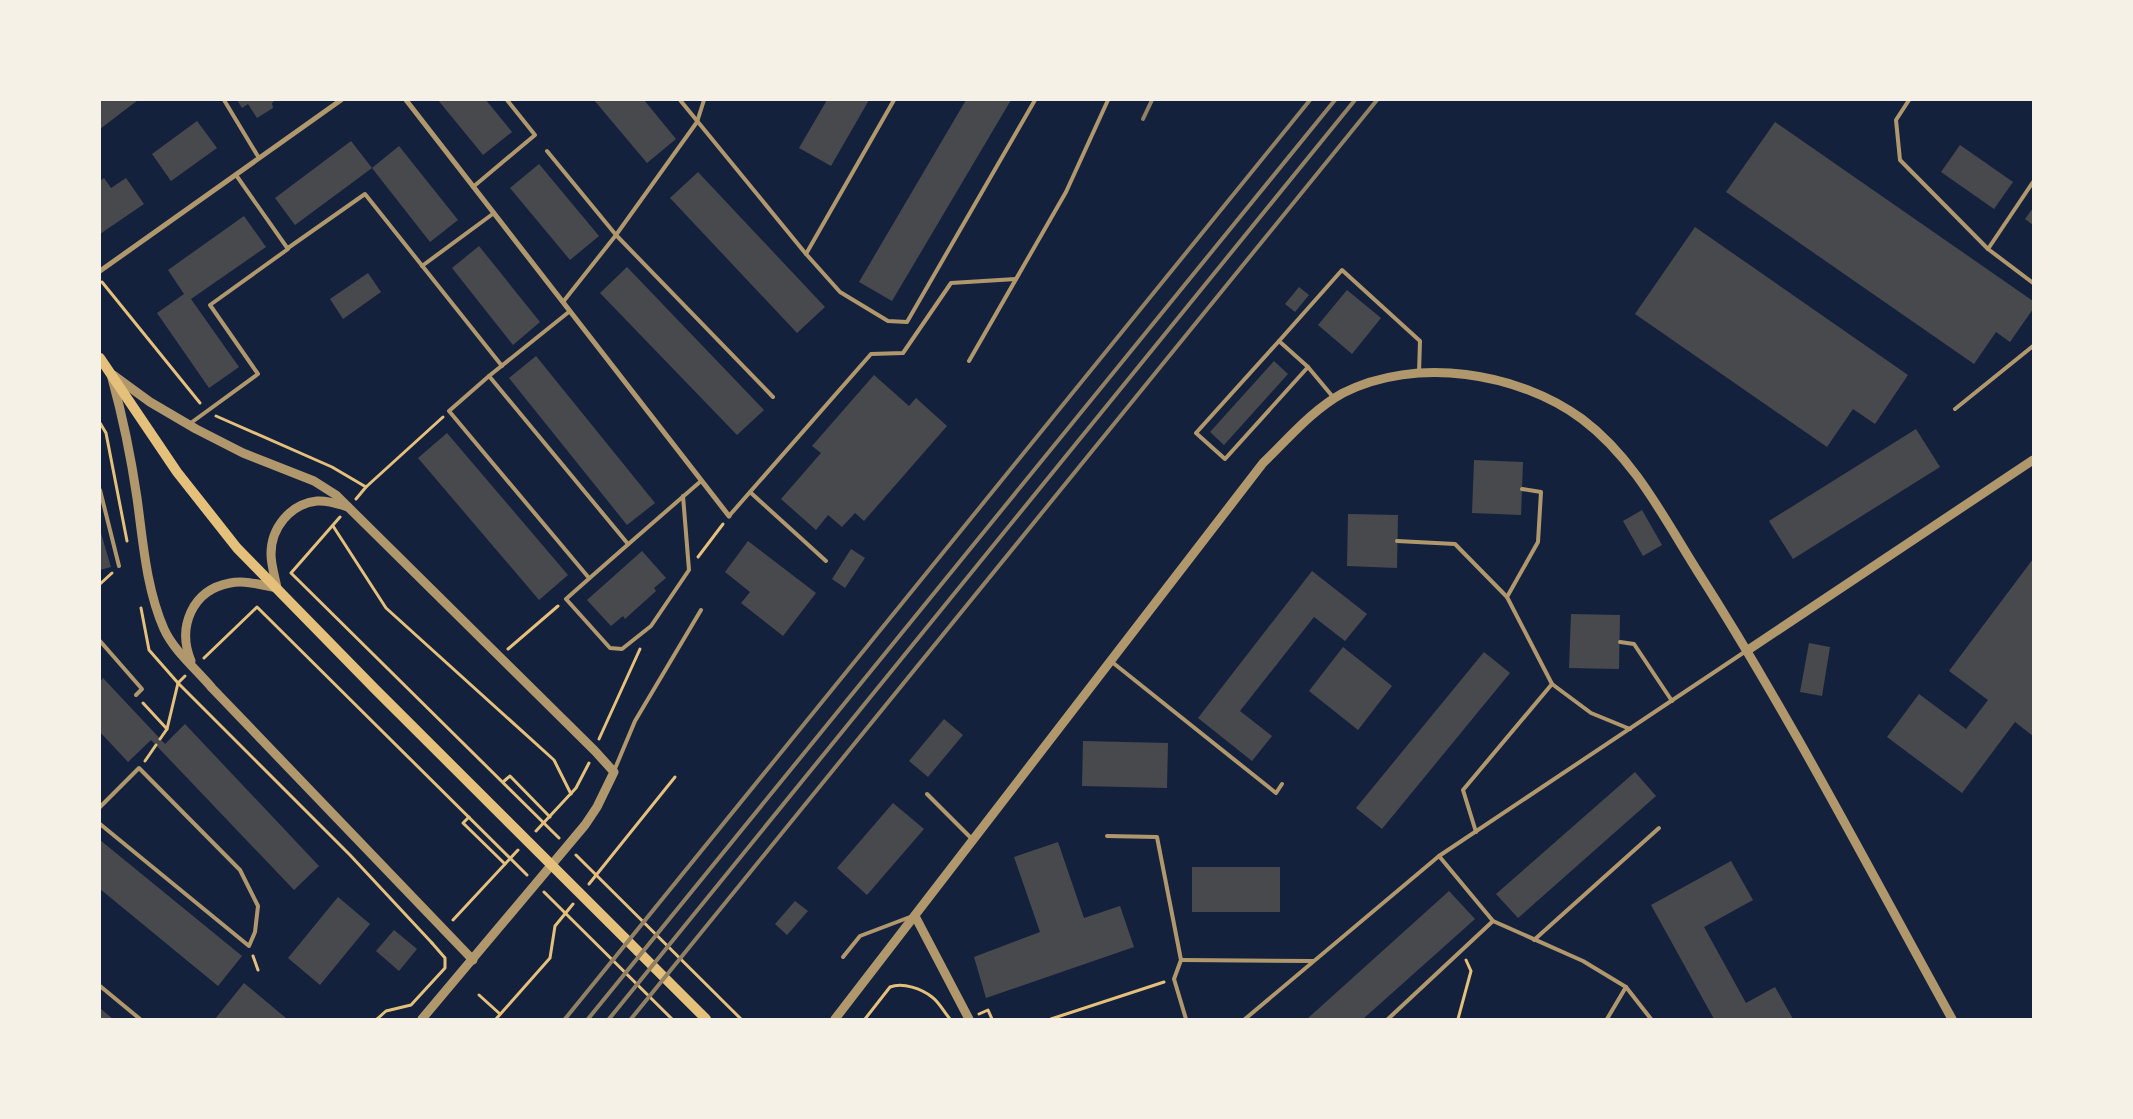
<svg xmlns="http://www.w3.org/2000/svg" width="2133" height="1119" viewBox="0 0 2133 1119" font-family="Rubik,sans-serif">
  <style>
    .building { fill: #48494c }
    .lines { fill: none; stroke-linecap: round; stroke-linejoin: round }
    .path { stroke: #e5c07b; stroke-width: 3 }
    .service { stroke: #b1986c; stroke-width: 4 }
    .minor { stroke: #b1986c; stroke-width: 5 }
    .tertiary { stroke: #b1986c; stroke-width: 9 }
    .secondary { stroke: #e5c07b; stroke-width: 10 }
    .rail { stroke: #918062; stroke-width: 4 }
  </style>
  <rect width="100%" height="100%" fill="#14213d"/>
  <g class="building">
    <path d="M100,100H138L100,129Z"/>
    <path d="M237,100H275L272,103L273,108L257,118L248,104L242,108Z"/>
    <path d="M438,100H486L512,132L483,155Z"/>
    <path d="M594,100H644L676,139L647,163Z"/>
    <path d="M827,100H869L831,166L799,148Z"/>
    <path d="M966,100H1011L892,301L859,282Z"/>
    <path d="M197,121L217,148L171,181L152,154Z"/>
    <path d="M1775,122L2033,301V309L2010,342L1996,332L1974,364L1726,192Z"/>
    <path d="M351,141L372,168L295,225L275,198Z"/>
    <path d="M1960,145L2013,182L1994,209L1941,172Z"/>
    <path d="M399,146L458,220L430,242L372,168Z"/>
    <path d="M539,164L599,236L570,260L510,188Z"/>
    <path d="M698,172L825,307L797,333L670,198Z"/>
    <path d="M104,178L111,188L126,178L144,204L100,234V181Z"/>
    <path d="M2033,208V225L2025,219Z"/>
    <path d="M244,216L266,247L191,299L239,367L209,388L157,313L184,294L168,270Z"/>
    <path d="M1695,227L1908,375L1875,424L1853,409L1827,447L1635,314Z"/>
    <path d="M479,246L540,322L513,345L452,268Z"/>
    <path d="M627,267L764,410L737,435L600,293Z"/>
    <path d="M368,273L381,292L343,319L330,299Z"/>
    <path d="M1299,287L1309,295L1295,312L1285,304Z"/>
    <path d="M1347,290L1381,318L1352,354L1318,325Z"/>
    <path d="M536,356L655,503L627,525L509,378Z"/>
    <path d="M1274,361L1288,374L1224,445L1210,432Z"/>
    <path d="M874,375L909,406L916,398L947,426L864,521L855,513L842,527L828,515L816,530L781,499L821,453L812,446Z"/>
    <path d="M1916,429L1940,467L1793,559L1769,521Z"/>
    <path d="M447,433L568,575L539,600L418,458Z"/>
    <path d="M1474,460L1523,462L1521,515L1472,513Z"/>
    <path d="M1642,510L1662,545L1643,556L1623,521Z"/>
    <path d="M1348,514L1398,515L1397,568L1347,566Z"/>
    <path d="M100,530L111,567L100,570Z"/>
    <path d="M748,541L816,593L783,636L741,603L750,592L725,572Z"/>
    <path d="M851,549L865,558L845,588L832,579Z"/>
    <path d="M642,551L666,578L654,588L656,591L625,619L623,616L611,626L587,600Z"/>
    <path d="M2033,559V736L2015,722L1962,793L1887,737L1919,694L1966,729L1988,700L1949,671Z"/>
    <path d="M1312,571L1367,614L1345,641L1314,617L1240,711L1272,736L1252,761L1198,718Z"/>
    <path d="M1571,614L1620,615L1619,669L1569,668Z"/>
    <path d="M1809,643L1830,647L1822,696L1800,692Z"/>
    <path d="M1343,647L1392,686L1358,730L1309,691Z"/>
    <path d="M1484,652L1510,673L1382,829L1356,808Z"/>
    <path d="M103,678L165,744L185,724L319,866L294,890L151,740L128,762L100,732V682Z"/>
    <path d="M944,719L963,735L928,777L909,761Z"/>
    <path d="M1083,741L1168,743L1167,788L1082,786Z"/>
    <path d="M1635,772L1656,796L1518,918L1496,894Z"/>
    <path d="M893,803L924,829L867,895L837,868Z"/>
    <path d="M100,840L242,956L218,986L100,889Z"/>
    <path d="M1058,842L1084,918L1120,906L1134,947L986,998L974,957L1040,932L1014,857Z"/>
    <path d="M1731,861L1753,900L1704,927L1746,1003L1775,987L1793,1019H1714L1651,905Z"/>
    <rect x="1192" y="867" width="88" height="45"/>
    <path d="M1449,891L1475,919L1363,1019H1307Z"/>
    <path d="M338,897L370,924L320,985L288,958Z"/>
    <path d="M795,901L808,911L787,935L775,924Z"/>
    <path d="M394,930L417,949L399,971L376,951Z"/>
    <path d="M244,983L287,1019H215Z"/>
    <path d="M100,1008L113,1019H100Z"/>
  </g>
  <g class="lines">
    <g class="path">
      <path d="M102,282L200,403"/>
      <path d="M216,416L332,467L366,487L356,499"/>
      <path d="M100,423L106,433L127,541"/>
      <path d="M366,487L443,417"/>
      <path d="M340,517L291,573L559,838"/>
      <path d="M333,526L386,608L554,760L571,794"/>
      <path d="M698,557L723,524"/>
      <path d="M100,584L112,573"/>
      <path d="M141,608L149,650L178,683L350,855L432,943"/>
      <path d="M508,649L558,606"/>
      <path d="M204,658L257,607L527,875"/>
      <path d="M143,703L167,729L160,739"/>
      <path d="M167,729L178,683L185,676"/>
      <path d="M599,739L640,649"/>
      <path d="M145,761L156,745"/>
      <path d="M503,782L510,776L550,817"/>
      <path d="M469,817L463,823L505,864"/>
      <path d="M536,831L576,788L589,763"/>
      <path d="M576,855L741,1019"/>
      <path d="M589,884L675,777"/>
      <path d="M544,892L672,1019"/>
      <path d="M453,920L518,850"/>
      <path d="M253,956L258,970"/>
      <path d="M479,995L500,1014"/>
      <path d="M979,1014L988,1010L992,1019"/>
      <path d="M377,1019L386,1011L411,1005L445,968V958L432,943"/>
      <path d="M496,1019L550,958L555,926L573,904"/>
      <path d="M865,1019L890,987C903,982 922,989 932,997C939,1002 944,1012 950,1019"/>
      <path d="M1051,1019L1164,982"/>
      <path d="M1458,1019L1471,971L1466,960"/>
    </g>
    <g class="service">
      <path d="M224,100L259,158"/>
      <path d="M680,100L806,254L840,292L888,321L907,322L1035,100"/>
      <path d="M1909,100L1896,120L1900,160L1988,249L2033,283"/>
      <path d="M547,151L616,235L773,397"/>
      <path d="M473,187L535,135L507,100"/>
      <path d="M288,248L365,194L502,366"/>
      <path d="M1988,249L2033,182"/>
      <path d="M806,254L894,100"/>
      <path d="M422,266L494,213"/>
      <path d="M563,302L616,235L697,122L704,100"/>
      <path d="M570,311L489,376L449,411L589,578"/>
      <path d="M1279,341L1196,433L1225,459L1308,367"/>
      <path d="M969,361L1066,192L1108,100"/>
      <path d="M489,376L628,544"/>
      <path d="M1333,397L1308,367L1279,341L1342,270L1420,341L1419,373"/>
      <path d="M1955,409L2033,346"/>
      <path d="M188,425L258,374L210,305L288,249L236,175"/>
      <path d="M1522,489L1541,492L1538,542L1507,597L1552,684L1591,713L1630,729"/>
      <path d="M100,490L119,566"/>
      <path d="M750,492L826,561"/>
      <path d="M683,496L689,570L651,626L622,649L610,648L566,599C611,559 656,520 701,481"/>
      <path d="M729,516L871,354L903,353L951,283L1016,279"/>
      <path d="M1397,541L1455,544L1507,597"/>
      <path d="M100,641L142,689L136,695"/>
      <path d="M1620,642L1634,644L1672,701"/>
      <path d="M1112,662L1276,793L1282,784"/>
      <path d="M614,771L635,721L701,610"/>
      <path d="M927,794L973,840"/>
      <path d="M100,807L139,768L240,870L258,906L255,932L249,946L100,824"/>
      <path d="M1476,832L1463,790L1552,684"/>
      <path d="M1107,836L1157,837L1181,960L1174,979L1186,1019"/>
      <path d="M1439,856L1493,921L1583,961L1626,987L1651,1019"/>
      <path d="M1534,940L1659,828"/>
      <path d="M843,957L860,936L910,917"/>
      <path d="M1181,960L1313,961"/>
      <path d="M100,986L140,1019"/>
      <path d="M1245,1019L1439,856L1746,651"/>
      <path d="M1388,1019L1493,921"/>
      <path d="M1607,1019L1626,987"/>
    </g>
    <g class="minor">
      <path d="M406,100L729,516"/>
      <path d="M100,271L341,100"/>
    </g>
    <g class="tertiary">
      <path d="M113,375L150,402L196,429L243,453L314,481L336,495L595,751L614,772L597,807L585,825L422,1019"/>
      <path d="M112,378C123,418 131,457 137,498C143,541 146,588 164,629C174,651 196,669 212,688L473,960"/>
      <path d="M1748,650L2033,460"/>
      <path d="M191,661C177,627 192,590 230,583C245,580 262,585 277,588C275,577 271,565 271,554C271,528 290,504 317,501C328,500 338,504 348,507"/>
      <path d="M915,916L969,1019"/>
      <path d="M835,1019L1263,463C1288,439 1312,410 1343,393C1416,356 1518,372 1582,419C1634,458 1664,518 1698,572C1790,716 1869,869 1952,1019"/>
    </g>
    <path class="secondary" d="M100,358L177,472L237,548L375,689L706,1019"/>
    <g class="rail">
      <path d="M1143,119L1152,100"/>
      <path d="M565,1019L1310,100"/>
      <path d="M588,1019L1335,100"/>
      <path d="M609,1019L1355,100"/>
      <path d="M631,1019L1377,100"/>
    </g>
  </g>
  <rect width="2133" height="1119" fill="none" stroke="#f6f1e7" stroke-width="202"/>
</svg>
